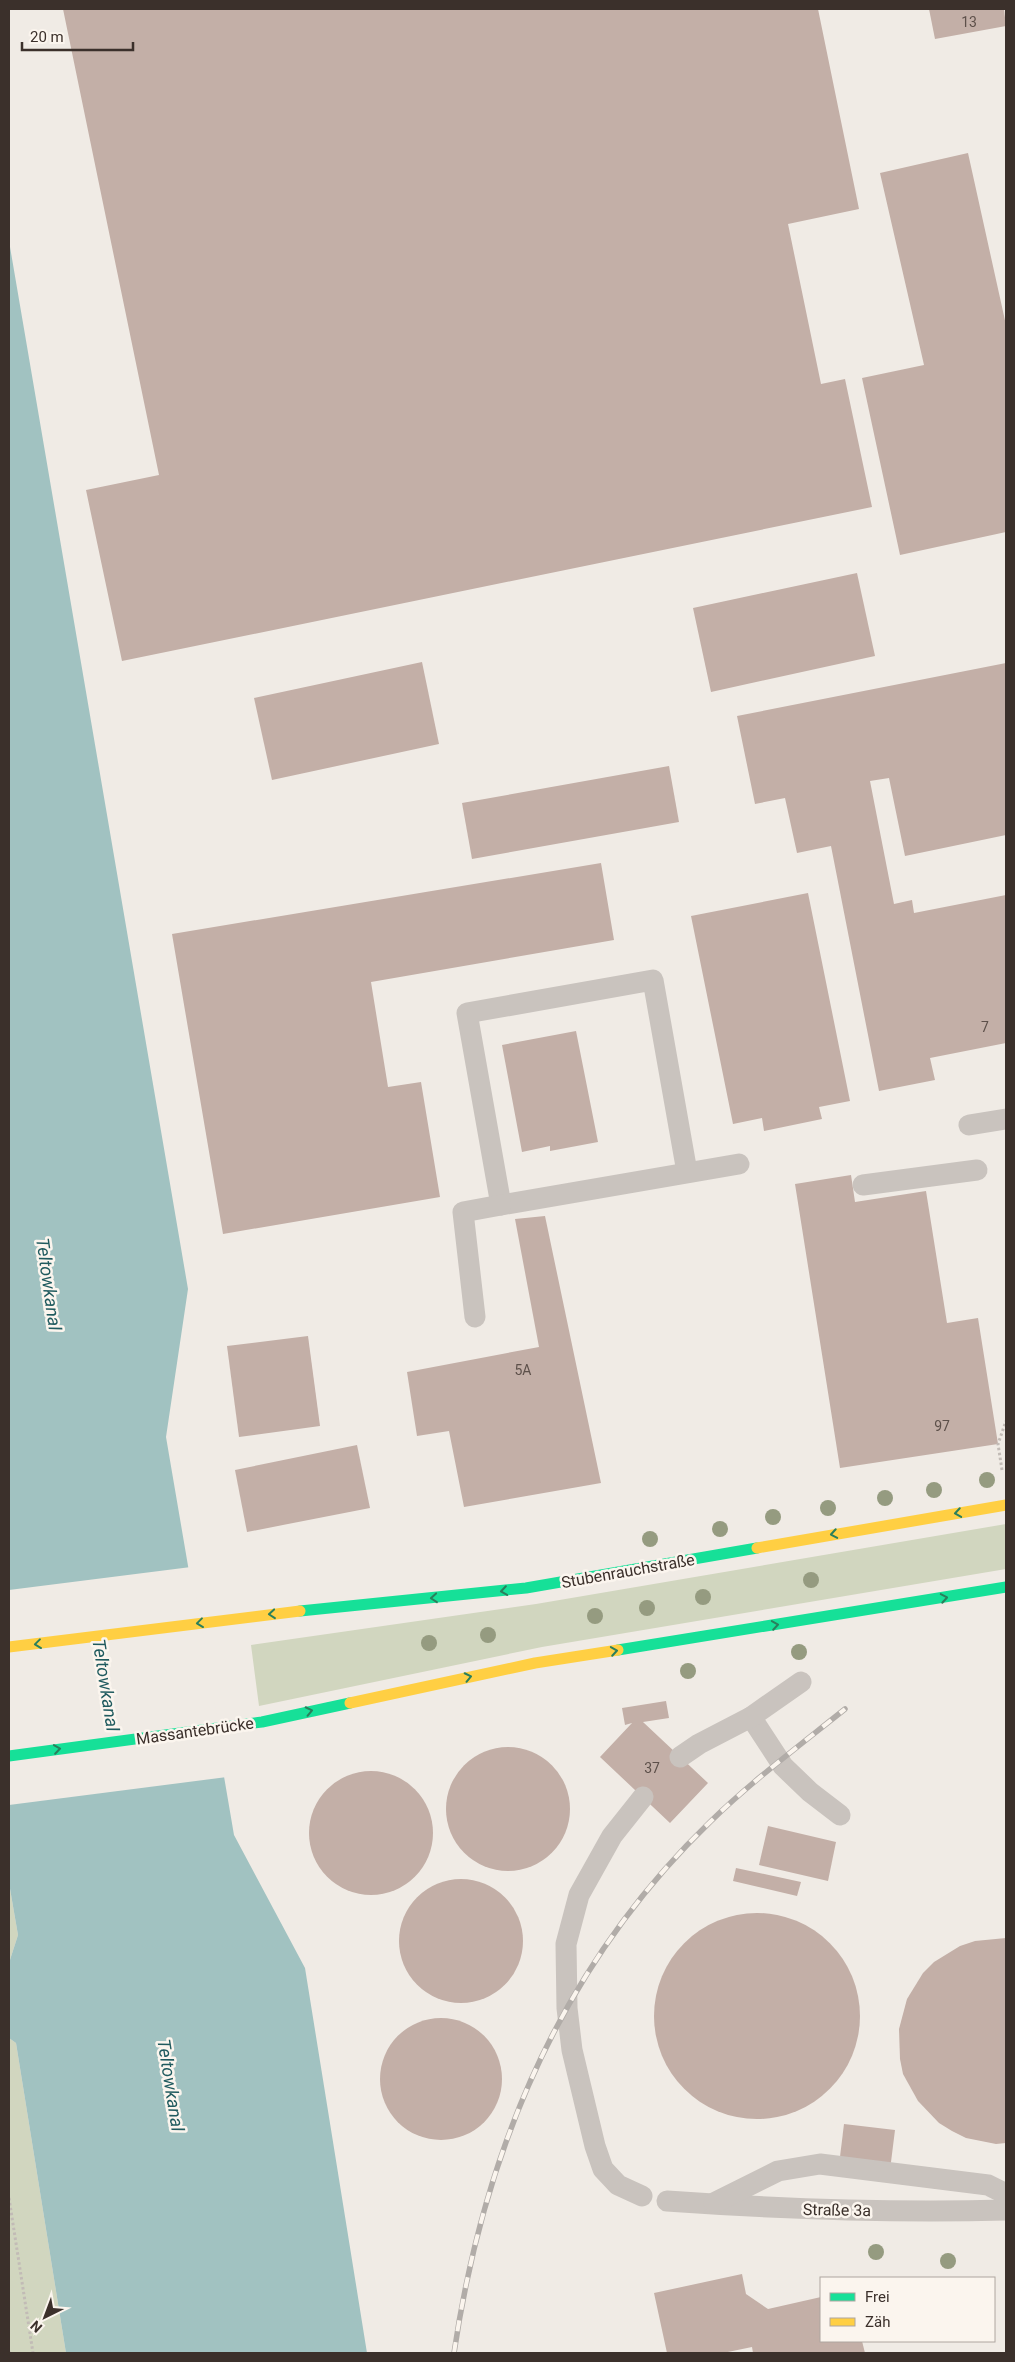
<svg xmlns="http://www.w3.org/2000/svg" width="1015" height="2362" viewBox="0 0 1015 2362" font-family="Roboto,sans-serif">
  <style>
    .green { fill: #d1d6bf }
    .water { fill: #a1c2c1 }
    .pier { fill: #f0ebe5 }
    .building { fill: #c3afa7 }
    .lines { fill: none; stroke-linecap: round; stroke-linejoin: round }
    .path { stroke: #c2bbb6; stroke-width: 3; stroke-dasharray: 2.5 2.5; stroke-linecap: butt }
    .lane { stroke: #c9c3be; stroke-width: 21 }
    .fast { stroke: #16e098; stroke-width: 11 }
    .slow { stroke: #ffcf43; stroke-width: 11 }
    .rail-casing { stroke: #b1aca8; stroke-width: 5.5 }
    .rail { stroke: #fbf5ee; stroke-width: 4; stroke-dasharray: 11; stroke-linecap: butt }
    .tree { fill: #959b80 }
    .oneway { stroke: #2a7f5c }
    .labels { text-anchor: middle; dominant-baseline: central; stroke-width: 5; stroke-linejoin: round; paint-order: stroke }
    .number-label { font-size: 14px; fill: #5d504a }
    .street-label { font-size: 16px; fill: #3b302b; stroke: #fbf5ee }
    .water-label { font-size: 18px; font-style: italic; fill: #1f5a5e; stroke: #fbf5ee }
  </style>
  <rect width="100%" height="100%" fill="#f0ebe5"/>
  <g class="green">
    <path d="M1006,1524V1569L542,1647L259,1706L251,1645L536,1604Z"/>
    <path d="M9,1883L18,1935L9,1963Z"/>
    <path d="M9,2038L16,2043L66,2353H9Z"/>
  </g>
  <path class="water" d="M9,241L188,1289L166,1437L234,1835L305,1968L367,2353H66L16,2043L9,2038V1963L18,1935L9,1883Z"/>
  <path class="pier" d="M191,1567L227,1777L9,1805V1590Z"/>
  <g class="building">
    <path d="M63,9H818L859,209L788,224L821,384L845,379L872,507L122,661L86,490L159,475Z"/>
    <path d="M929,9H1004L1006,26L935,39Z"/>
    <path d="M968,153L1006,325V532L900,555L862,378L924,365L880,173Z"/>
    <path d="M857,573L875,656L711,692L693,608Z"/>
    <path d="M422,662L439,744L272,780L254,698Z"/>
    <path d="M1006,663V835L905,856L889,778L870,781L894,904L912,900L914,913L1006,895V1043L930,1058L935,1080L879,1091L831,846L797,853L785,798L755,804L737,716Z"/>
    <path d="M669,766L679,822L472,859L462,803Z"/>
    <path d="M601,863L614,940L371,982L388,1087L421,1082L440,1197L223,1234L172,934Z"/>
    <path d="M808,893L850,1101L819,1107L822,1119L764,1131L762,1118L733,1124L691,916Z"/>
    <path d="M576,1031L598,1142L550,1151V1146L522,1152L502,1045Z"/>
    <path d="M851,1175L855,1202L926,1191L947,1323L978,1318L998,1444L840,1468L795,1184Z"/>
    <path d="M545,1216L601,1483L464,1507L449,1431L417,1436L407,1372L539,1347L515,1219Z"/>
    <path d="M308,1336L320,1426L239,1437L227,1346Z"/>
    <path d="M357,1445L370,1508L247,1532L235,1470Z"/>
    <path d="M666,1701L669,1718L643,1722L708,1783L670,1823L600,1757L632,1723L625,1725L622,1708Z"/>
    <circle cx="508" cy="1809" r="62"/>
    <circle cx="371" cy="1833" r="62"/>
    <path d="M768,1826L836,1842L828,1881L759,1865Z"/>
    <path d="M736,1868L801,1882L797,1896L733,1881Z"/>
    <circle cx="461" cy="1941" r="62"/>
    <circle cx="757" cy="2016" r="103"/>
    <path d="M1006,1938V2143L996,2144L966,2138L952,2131L939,2123L918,2101L903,2074L900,2059L899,2029L907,1999L923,1973L934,1962L960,1946L975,1941Z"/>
    <circle cx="441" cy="2079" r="61"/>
    <path d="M844,2124L895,2130L890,2170L839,2165Z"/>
    <path d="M742,2274L746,2294L768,2309L821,2297V2341H862L865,2353H753L752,2347L723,2353H667L654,2293Z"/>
  </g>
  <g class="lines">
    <g class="path">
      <path d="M1002,1470L998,1444L1006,1421"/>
      <path d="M9,2198L33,2353"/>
      <path d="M9,2351V2353"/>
    </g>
    <g class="lane">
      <path d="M969,1125L1006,1119"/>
      <path d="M687,1172L653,980L467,1013L501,1205L739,1164"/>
      <path d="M863,1185L977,1170"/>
      <path d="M475,1317L463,1212L501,1205"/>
      <path d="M751,1717L783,1766L810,1792L840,1815"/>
      <path d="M680,1757L699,1744L751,1717L801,1682"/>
      <path d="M642,2196L618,2185L603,2169L595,2146L572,2050L567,2008L566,1944L579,1895L612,1836L643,1797"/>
      <path d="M667,2201C780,2209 893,2213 1006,2210"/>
      <path d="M714,2203L778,2171L820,2164L988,2185L1006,2194"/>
    </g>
    <g class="fast">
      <path d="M300,1611L526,1588L757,1548"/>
      <path d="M618,1650L1006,1587"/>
      <path d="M9,1756L262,1722L350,1703"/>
    </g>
    <g class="slow">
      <path d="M757,1548L1006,1505"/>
      <path d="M9,1647L300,1611"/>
      <path d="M350,1703L535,1663L618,1650"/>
    </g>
    <defs>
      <path id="rail" d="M454,2353C484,2151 561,1966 710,1822C752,1781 799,1746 845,1709"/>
    </defs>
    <use href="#rail" class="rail-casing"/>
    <use href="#rail" class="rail"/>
  </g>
  <g class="tree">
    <circle cx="987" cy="1480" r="8"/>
    <circle cx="934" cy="1490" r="8"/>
    <circle cx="885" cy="1498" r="8"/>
    <circle cx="828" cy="1508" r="8"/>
    <circle cx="773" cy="1517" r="8"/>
    <circle cx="720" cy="1529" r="8"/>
    <circle cx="650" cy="1539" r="8"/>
    <circle cx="811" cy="1580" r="8"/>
    <circle cx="703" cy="1597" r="8"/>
    <circle cx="647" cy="1608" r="8"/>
    <circle cx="595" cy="1616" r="8"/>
    <circle cx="488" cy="1635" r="8"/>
    <circle cx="429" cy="1643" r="8"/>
    <circle cx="799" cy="1652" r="8"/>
    <circle cx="688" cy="1671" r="8"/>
    <circle cx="876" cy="2252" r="8"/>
    <circle cx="948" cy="2261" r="8"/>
  </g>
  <defs><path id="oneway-chevron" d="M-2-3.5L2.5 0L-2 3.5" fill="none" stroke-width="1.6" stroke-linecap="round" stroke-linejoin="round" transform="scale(1.25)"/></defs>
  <g class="oneway">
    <use href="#oneway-chevron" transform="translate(958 1513) rotate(171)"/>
    <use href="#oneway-chevron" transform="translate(834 1534) rotate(170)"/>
    <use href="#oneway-chevron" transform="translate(504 1591) rotate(172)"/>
    <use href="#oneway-chevron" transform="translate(434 1598) rotate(175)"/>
    <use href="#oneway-chevron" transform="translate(944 1598) rotate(-10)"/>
    <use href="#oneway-chevron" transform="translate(272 1614) rotate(175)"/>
    <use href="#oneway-chevron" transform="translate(200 1623) rotate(173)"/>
    <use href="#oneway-chevron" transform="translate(775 1625) rotate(-9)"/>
    <use href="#oneway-chevron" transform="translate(38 1644) rotate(173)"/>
    <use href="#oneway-chevron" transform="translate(614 1651) rotate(-9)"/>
    <use href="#oneway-chevron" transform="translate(468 1677) rotate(-12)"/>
    <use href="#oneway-chevron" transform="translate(309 1711) rotate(-12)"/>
    <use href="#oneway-chevron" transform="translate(57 1749) rotate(-8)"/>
  </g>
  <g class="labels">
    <g class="number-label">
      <text x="969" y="22">13</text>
      <text x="985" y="1027">7</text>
      <text x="523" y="1370">5A</text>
      <text x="942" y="1426">97</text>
      <text x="652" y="1768">37</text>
    </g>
    <g class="street-label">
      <text transform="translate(628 1571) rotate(-10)">Stubenrauchstraße</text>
      <text transform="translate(195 1731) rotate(-8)">Massantebrücke</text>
      <text transform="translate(837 2210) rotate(1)">Straße 3a</text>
    </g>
    <g class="water-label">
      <text transform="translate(49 1284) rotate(82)">Teltowkanal</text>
      <text transform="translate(106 1685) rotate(81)">Teltowkanal</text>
      <text transform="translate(171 2085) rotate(81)">Teltowkanal</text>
    </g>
  </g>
  <rect width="1015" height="2362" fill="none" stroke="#3b302b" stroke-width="20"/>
  <rect x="820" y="2277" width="175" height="65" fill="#fbf5ee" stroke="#aea6a0"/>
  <rect x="830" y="2293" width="25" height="8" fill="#16e098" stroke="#aea6a0"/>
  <text x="865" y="2302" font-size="15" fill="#3b302b">Frei</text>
  <rect x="830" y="2318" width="25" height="8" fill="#ffcf43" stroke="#aea6a0"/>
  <text x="865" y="2327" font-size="15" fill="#3b302b">Zäh</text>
  <g transform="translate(45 2317) rotate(222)" stroke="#fbf5ee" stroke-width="4" paint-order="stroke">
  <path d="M0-4L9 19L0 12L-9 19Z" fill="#3b302b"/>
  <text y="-8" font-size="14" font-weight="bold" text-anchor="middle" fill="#3b302b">N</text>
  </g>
  <path d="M22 42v8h111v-8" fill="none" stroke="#3b302b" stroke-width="2.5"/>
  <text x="30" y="42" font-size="15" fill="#3b302b" stroke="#fbf5ee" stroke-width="4" paint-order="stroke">20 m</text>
</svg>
